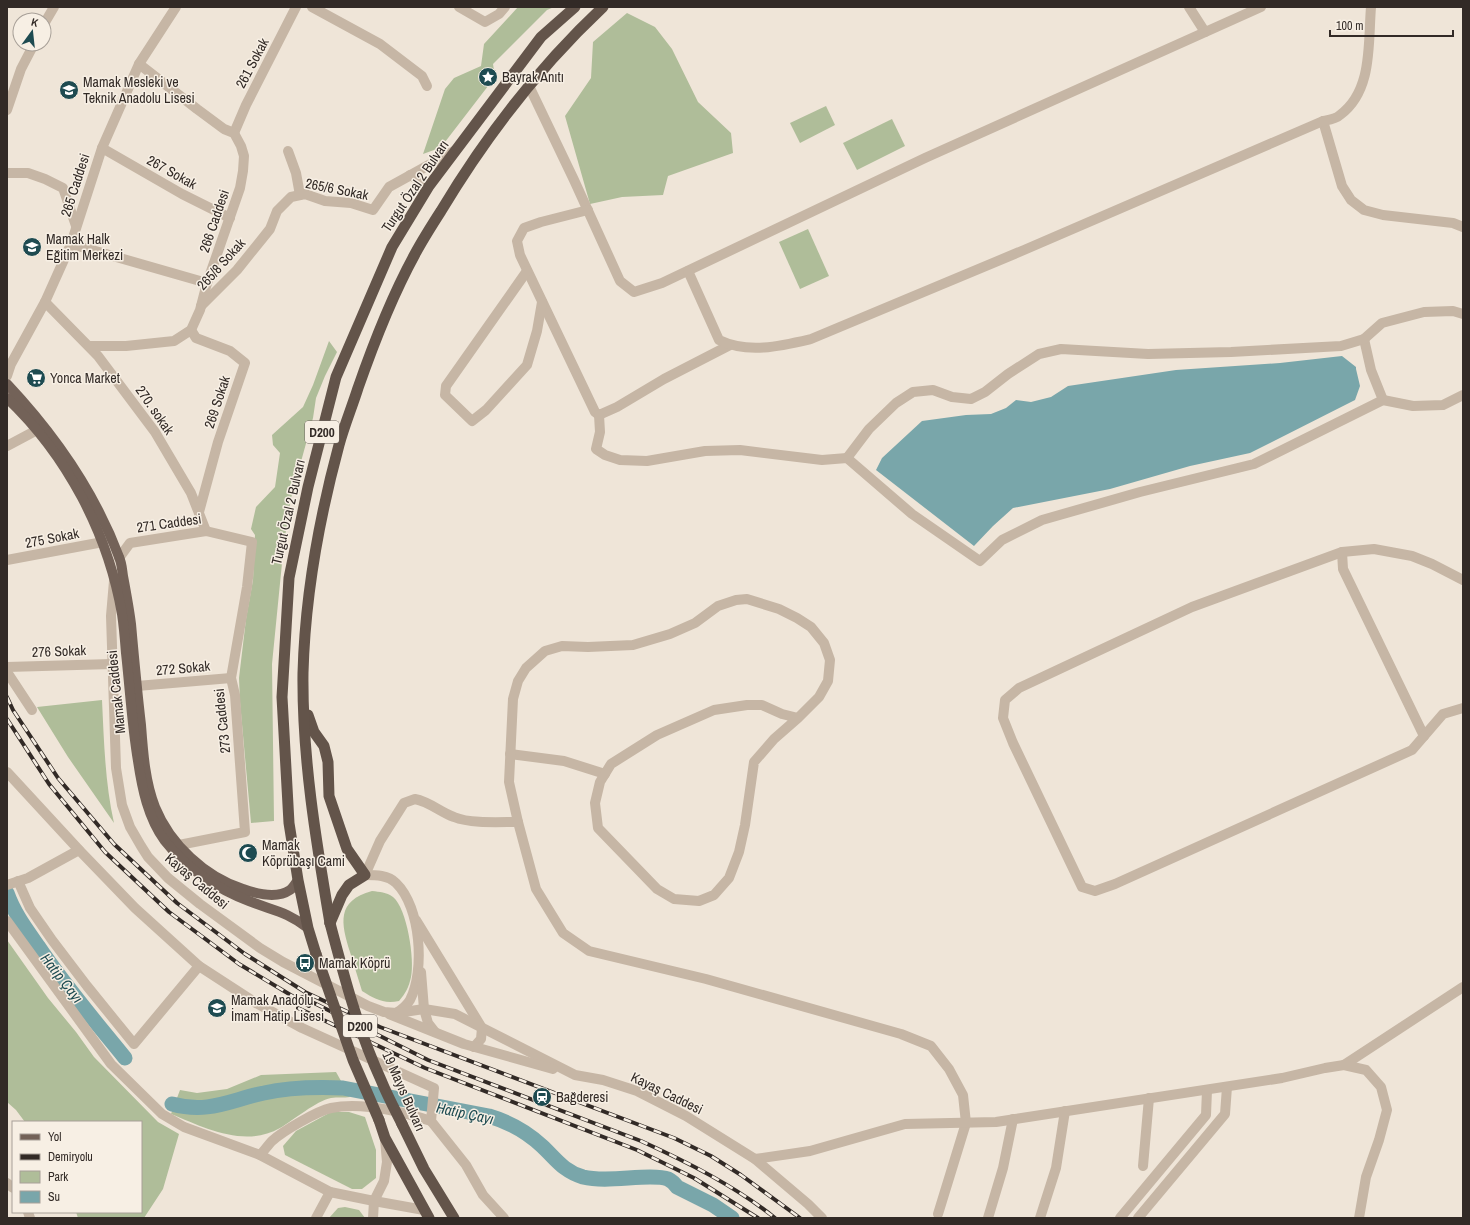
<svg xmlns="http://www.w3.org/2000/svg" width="1470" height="1225" viewBox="0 0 1470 1225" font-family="'Archivo Narrow',sans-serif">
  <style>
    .green { fill: #afbd99 }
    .water { fill: #79a6aa }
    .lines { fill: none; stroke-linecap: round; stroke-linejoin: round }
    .river { stroke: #79a6aa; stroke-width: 15 }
    .minor { stroke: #c6b6a5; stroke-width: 10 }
    .tertiary { stroke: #c6b6a5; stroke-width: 10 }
    .primary { stroke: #736258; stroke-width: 10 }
    .trunk { stroke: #63544a; stroke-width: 11 }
    .rail-casing { stroke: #322a26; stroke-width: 4 }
    .rail { stroke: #f7efe4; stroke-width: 2.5; stroke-dasharray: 8; stroke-linecap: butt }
    .trunk-bridge { stroke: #63544a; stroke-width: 11 }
    .labels { text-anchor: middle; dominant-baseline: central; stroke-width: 3; stroke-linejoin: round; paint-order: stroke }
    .shield { fill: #f7efe4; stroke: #6d655f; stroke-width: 1 }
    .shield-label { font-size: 13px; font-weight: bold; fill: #322a26 }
    .street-label { font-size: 14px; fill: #322a26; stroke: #f7efe4 }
    .poi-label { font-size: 14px; fill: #322a26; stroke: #f7efe4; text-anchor: start }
    .water-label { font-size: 15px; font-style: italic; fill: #1e4b51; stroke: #f7efe4 }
  </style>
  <rect width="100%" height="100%" fill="#efe5d8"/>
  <g class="green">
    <path d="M518,7H554L547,10L493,64L495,77L445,142L434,150L423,154L445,89L454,78L481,66L484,44Z"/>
    <path d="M627,13L655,27L672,49L698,102L731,133L733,153L668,176L663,195L622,197L590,204L565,116L591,78L593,42Z"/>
    <path d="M826,106L835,125L800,143L790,123Z"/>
    <path d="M892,119L905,146L857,170L843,143Z"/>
    <path d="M808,229L829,276L800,289L779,242Z"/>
    <path d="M329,341L337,352L325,376L316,398L313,418L291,498L284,543L272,664L274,821L251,823L240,702L239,678L246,619L253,580L255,535L251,529L256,507L275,487L280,453L273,445L272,435L303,407L313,385Z"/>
    <path d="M102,700C104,741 105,783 114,823L68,757L37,707Z"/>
    <path d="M372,891C380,892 386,892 393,897C407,908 415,960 411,977C409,987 405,994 399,1001C383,1004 375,999 362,991C358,978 354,965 350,952C341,923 336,901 372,891Z"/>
    <path d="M7,940L48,998L76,1032L94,1057L158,1122L179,1134L163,1189L144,1218H78L76,1212H141V1122H25L16,1110L7,1102Z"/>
    <path d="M336,1072L350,1097C344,1098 337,1097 331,1098C316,1101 294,1120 280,1128C245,1148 205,1128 171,1114L180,1090L197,1093L227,1089L261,1075Z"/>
    <path d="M331,1112H349L365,1117L376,1150V1178L362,1189H352L285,1155L283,1146L296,1131Z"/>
    <path d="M345,1207L359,1210L365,1218H329L338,1208Z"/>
  </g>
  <path class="water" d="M1342,356L1356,367V369L1360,386L1355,400L1250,453L1190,466L1110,489L1013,508L993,526L974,546L876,470L882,458L922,421L966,415L991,414L1006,408L1016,400L1031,402L1051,397L1068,386L1176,370L1280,363Z"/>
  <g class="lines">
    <g class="river">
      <path d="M7,893C14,913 26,929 38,946C64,985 95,1021 125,1058"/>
      <path d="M172,1104C209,1114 230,1100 264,1093C290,1087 317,1087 343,1088L489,1116C509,1122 526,1131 542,1146C556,1159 563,1171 583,1177C603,1182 629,1177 650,1177C656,1177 663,1177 668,1179C672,1181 675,1184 677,1187L713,1205L732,1218"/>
    </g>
    <g class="minor">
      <path d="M312,7L380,44L422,76L427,86"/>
      <path d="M459,7L485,22L499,14L505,7"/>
      <path d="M1189,7L1205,32"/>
      <path d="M529,86L574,180L620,281L634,292L662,283L925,158L1261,7"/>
      <path d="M1323,121L1342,186L1351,200L1364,210L1383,215L1453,223L1463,227"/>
      <path d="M234,133L246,105L296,7"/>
      <path d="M102,148L182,194L230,218"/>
      <path d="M288,151L296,173L300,195"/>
      <path d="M7,173H28L45,179L63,188L76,226"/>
      <path d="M410,175L429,186"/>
      <path d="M588,210L541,222L524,228L517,241L520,255L595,412L599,415L617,407L664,379L730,345"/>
      <path d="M71,244L207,283"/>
      <path d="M527,271L446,386L445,395L472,421L486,410L527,365L537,331L542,302"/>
      <path d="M688,271L719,340C748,354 781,346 811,339L1024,250L1323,121C1328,120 1336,119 1340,115C1373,91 1368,43 1371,7"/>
      <path d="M45,302L98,356L155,432L191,493L206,531"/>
      <path d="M201,306L237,270L270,229L277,211L291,197L305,194L325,201L351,203L373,210L389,187L456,150"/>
      <path d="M191,330L196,338L230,351L245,363L218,442L199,512"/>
      <path d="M1364,339L1371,370L1383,400"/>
      <path d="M89,346H126L174,341L191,330L200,310L207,283L240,188L243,171L244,156L241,146L234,133L224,129L197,109L139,64"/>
      <path d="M7,376L11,364L45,302L71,244L102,148L139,64L176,7"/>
      <path d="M599,415L600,432L596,449L605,455L620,460L647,461L705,451L740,450L822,460L847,458L912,514L980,561L1002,540L1042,520L1140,492L1254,464L1383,400L1413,406L1443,405L1463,395"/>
      <path d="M7,446L37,430"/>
      <path d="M847,458L869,429L896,403L913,392L933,390L952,397L971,399L985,392L1008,374L1039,354L1061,349L1148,354L1231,352L1341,346L1364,339L1382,323L1424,312L1453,311L1463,314"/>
      <path d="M1342,552L1343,569L1424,736"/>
      <path d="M119,558L130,543L206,531L252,542L247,587L231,678L235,695L245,832L179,845"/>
      <path d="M7,560L103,542"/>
      <path d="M1463,580L1432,564L1412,556L1374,549L1342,552L1192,607L1019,688L1005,700L1003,718L1013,743L1082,887L1095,891L1115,884L1412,750L1443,714L1463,708"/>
      <path d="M7,667L112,664"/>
      <path d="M7,672L32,710"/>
      <path d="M137,686L231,678"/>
      <path d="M510,754L564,761L605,774"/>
      <path d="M7,772L79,850L135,908L199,966L256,1003L302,1028L434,1088L431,1121L466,1165L483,1195L504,1218"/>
      <path d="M518,822L536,889L563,933L589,951L706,979L901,1034L931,1046L949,1069L963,1095L966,1123L938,1214"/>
      <path d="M365,875L380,841L404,803L415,799C430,802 440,812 454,817C471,824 499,822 518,822L509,782L513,699L518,681L526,668L545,651L562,646L588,647L633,645L670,634L695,623L718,606L736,600L747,599L779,609L797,618L811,627L824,643L830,660L828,681L819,697L798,718L774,739L754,762L745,825L739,852L729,878L714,895L699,901L674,899L657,889L598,828L595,803L600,782L611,764L657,735L714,710L747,705H762L782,714L798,718"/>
      <path d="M18,881L30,908L52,940L87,986L134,1044L199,966"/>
      <path d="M7,885L28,878L79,850"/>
      <path d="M7,921L111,1064L162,1114L184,1127L260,1155L330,1192L374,1201"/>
      <path d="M1344,1065L1463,987"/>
      <path d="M260,1155C264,1151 268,1145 272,1141C283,1131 317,1111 331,1108C361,1102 403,1112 431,1121"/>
      <path d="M755,1159L810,1151L905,1124L996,1122L1282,1078L1325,1068L1344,1065L1366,1070L1381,1087L1387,1110L1379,1140L1366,1177L1359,1218"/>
      <path d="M1143,1166L1149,1098"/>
      <path d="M7,1183L13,1188"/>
      <path d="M28,1212L30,1218"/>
      <path d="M316,1218L330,1192"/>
      <path d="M988,1218L1003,1168L1013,1119"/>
      <path d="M1040,1218L1056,1168L1065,1111"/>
      <path d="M1120,1218L1206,1115L1207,1090"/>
      <path d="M1138,1218L1225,1114L1227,1087"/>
    </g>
    <g class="tertiary">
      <path d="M44,24L54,7"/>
      <path d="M7,110L21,69L34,44"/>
      <path d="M114,581L111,616L116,768L122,805L130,827L141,846L148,857L168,878L200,904L260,948L283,962L368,1006L384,1012L396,1013C401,1010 407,1005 410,1000C425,971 421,907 396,883C388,875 376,875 365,875"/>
      <path d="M416,920L482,1028L481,1039L474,1047"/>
      <path d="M421,972L424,1009L428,1023L435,1032"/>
      <path d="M397,1013L424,1009L455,1014L575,1075L603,1080L637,1091L686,1116L755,1159L808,1204L822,1218"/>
      <path d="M389,1014L464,1044L553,1069"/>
      <path d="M374,1201L424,1210"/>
      <path d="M373,1218L374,1201L384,1181L387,1162L385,1139"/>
    </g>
    <g class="primary">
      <path d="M7,384C54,434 95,493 119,557C122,564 122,570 123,576C126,592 129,608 131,624C134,658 137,691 141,725C143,752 145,782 155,807C170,844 205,877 243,889C257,894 277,899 290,890C293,888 296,883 298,880"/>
      <path d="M7,398C67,455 108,533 122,614C124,627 125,640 126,653C130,689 132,725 138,761C142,788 148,818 165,841C186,868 217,889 249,901C274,911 286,911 308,928"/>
    </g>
    <g class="trunk">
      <path d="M308,715L314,732L324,746L328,762L329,796L347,849L365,875L349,885L342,895L330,923"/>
      <path d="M330,923C316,841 302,757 303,673C305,597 319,519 339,445C344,426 352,407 358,388C374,342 392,296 415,254C423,239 432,225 441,211C486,136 539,67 603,7"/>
      <path d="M316,954L308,928L298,880L289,823L282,697L289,578L308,487L336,377L392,247L429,186L541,37L575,7"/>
      <path d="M379,1120L385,1138L429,1218"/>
      <path d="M402,1124L424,1169L454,1218"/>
    </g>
    <defs>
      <g id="rail">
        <path d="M7,697L13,710L58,778L114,844L177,903L245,954L305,992L380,1027L674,1138L711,1156L741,1175L800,1218"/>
        <path d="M7,719L49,784L105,852L169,912L239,964L309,1006"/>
        <path d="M302,997L428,1060L641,1141C687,1162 735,1186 775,1218"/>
        <path d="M298,1008L425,1068L637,1150L694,1178L758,1218"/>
      </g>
    </defs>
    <use href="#rail" class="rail-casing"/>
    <use href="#rail" class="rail"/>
    <g class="trunk-bridge">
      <path d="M330,923C344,976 358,1030 381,1080C387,1095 395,1110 402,1124"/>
      <path d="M316,954L353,1060L379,1120"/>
    </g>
  </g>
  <defs>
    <symbol id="sight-disc" viewBox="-11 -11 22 22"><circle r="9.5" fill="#1e4b51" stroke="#f7efe4"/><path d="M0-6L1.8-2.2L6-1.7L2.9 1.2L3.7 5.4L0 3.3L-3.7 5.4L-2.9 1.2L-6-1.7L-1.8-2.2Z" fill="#fff"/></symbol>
    <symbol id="school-disc" viewBox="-11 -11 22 22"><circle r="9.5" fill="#1e4b51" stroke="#f7efe4"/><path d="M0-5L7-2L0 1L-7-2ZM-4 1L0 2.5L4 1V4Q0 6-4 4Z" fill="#fff"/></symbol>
    <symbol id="supermarket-disc" viewBox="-11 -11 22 22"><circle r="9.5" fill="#1e4b51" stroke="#f7efe4"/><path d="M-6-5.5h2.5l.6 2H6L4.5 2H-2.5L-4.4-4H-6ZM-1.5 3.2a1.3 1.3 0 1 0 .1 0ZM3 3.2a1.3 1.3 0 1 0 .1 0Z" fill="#fff"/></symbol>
    <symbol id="mosque-disc" viewBox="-11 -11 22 22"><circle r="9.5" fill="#1e4b51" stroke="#f7efe4"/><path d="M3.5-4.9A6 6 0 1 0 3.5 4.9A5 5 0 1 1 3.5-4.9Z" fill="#fff"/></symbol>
    <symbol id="bus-disc" viewBox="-11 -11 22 22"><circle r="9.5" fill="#1e4b51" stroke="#f7efe4"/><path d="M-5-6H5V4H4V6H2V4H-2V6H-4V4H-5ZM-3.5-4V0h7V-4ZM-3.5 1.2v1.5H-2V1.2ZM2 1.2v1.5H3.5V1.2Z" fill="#fff"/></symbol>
    <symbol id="station-disc" viewBox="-11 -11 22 22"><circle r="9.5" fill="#1e4b51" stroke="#f7efe4"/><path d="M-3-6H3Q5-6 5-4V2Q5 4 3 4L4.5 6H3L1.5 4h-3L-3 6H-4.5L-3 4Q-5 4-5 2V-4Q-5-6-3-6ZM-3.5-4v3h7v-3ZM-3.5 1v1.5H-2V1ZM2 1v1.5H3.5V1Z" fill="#fff"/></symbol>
  </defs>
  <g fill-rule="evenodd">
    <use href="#sight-disc" x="477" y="66" width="22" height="22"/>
    <use href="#school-disc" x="58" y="79" width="22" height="22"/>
    <use href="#school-disc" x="21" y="236" width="22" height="22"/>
    <use href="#supermarket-disc" x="25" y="367" width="22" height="22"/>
    <use href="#mosque-disc" x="237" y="842" width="22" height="22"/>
    <use href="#bus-disc" x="294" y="952" width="22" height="22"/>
    <use href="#school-disc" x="206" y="997" width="22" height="22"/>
    <use href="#station-disc" x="531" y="1086" width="22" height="22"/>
  </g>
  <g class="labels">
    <g class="shield">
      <rect x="305" y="421" width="34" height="22" rx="3"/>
      <rect x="343" y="1015" width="34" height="22" rx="3"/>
    </g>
    <g class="shield-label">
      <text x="322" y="432">D200</text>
      <text x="360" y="1026">D200</text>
    </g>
    <g class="street-label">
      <text transform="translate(252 63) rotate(-62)">261 Sokak</text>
      <text transform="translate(172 172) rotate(29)">267 Sokak</text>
      <text transform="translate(75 185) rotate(-72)">265 Caddesi</text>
      <text transform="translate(415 186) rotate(-56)">Turgut Özal 2 Bulvarı</text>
      <text transform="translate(337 189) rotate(11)">265/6 Sokak</text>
      <text transform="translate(214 221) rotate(-71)">266 Caddesi</text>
      <text transform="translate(221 264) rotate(-48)">265/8 Sokak</text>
      <text transform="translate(217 402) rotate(-72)">269 Sokak</text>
      <text transform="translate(155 410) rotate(55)">270. sokak</text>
      <text transform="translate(288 512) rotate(-77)">Turgut Özal 2 Bulvarı</text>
      <text transform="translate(169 523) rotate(-8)">271 Caddesi</text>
      <text transform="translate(52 538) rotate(-11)">275 Sokak</text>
      <text transform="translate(59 651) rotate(-2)">276 Sokak</text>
      <text transform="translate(183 668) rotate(-5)">272 Sokak</text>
      <text transform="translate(116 692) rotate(-96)">Mamak Caddesi</text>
      <text transform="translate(222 721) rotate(-96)">273 Caddesi</text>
      <text transform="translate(197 881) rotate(40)">Kayaş Caddesi</text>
      <text transform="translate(404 1091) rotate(66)">19 Mayıs Bulvarı</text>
      <text transform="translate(667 1093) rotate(26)">Kayaş Caddesi</text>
    </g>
    <g class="poi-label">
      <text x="502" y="77">Bayrak Anıtı</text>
      <text x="83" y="82">Mamak Mesleki ve<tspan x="83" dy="16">Teknik Anadolu Lisesi</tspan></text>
      <text x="46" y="239">Mamak Halk<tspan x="46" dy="16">Eğitim Merkezi</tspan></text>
      <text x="50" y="378">Yonca Market</text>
      <text x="262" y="845">Mamak<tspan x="262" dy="16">Köprübaşı Cami</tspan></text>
      <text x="319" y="963">Mamak Köprü</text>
      <text x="231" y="1000">Mamak Anadolu<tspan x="231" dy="16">İmam Hatip Lisesi</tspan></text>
      <text x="556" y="1097">Bağderesi</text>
    </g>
    <g class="water-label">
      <text transform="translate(62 978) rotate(52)">Hatip Çayı</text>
      <text transform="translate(465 1113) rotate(12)">Hatip Çayı</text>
    </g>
  </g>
  <rect width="1470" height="1225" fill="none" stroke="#322a26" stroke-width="16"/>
  <rect x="12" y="1121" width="130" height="92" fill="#f7efe4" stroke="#a8a098"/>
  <rect x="20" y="1134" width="20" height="6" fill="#736258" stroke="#a8a098"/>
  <text x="48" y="1141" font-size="12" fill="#322a26">Yol</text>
  <rect x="20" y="1154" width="20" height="6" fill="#322a26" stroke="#a8a098"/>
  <text x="48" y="1161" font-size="12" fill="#322a26">Demiryolu</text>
  <rect x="20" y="1171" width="20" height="12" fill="#afbd99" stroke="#a8a098"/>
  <text x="48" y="1181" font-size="12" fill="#322a26">Park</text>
  <rect x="20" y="1191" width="20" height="12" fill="#79a6aa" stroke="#a8a098"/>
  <text x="48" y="1201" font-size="12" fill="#322a26">Su</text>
  <g transform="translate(32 32) rotate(15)"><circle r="19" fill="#f7efe4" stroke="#a8a098"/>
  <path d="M0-3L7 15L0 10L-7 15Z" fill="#1e4b51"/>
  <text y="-6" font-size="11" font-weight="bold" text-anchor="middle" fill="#322a26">K</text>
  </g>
  <path d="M1330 30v6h123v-6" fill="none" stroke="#322a26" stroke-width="2"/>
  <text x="1336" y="30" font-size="12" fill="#322a26" stroke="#f7efe4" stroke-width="3" paint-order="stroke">100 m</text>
</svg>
